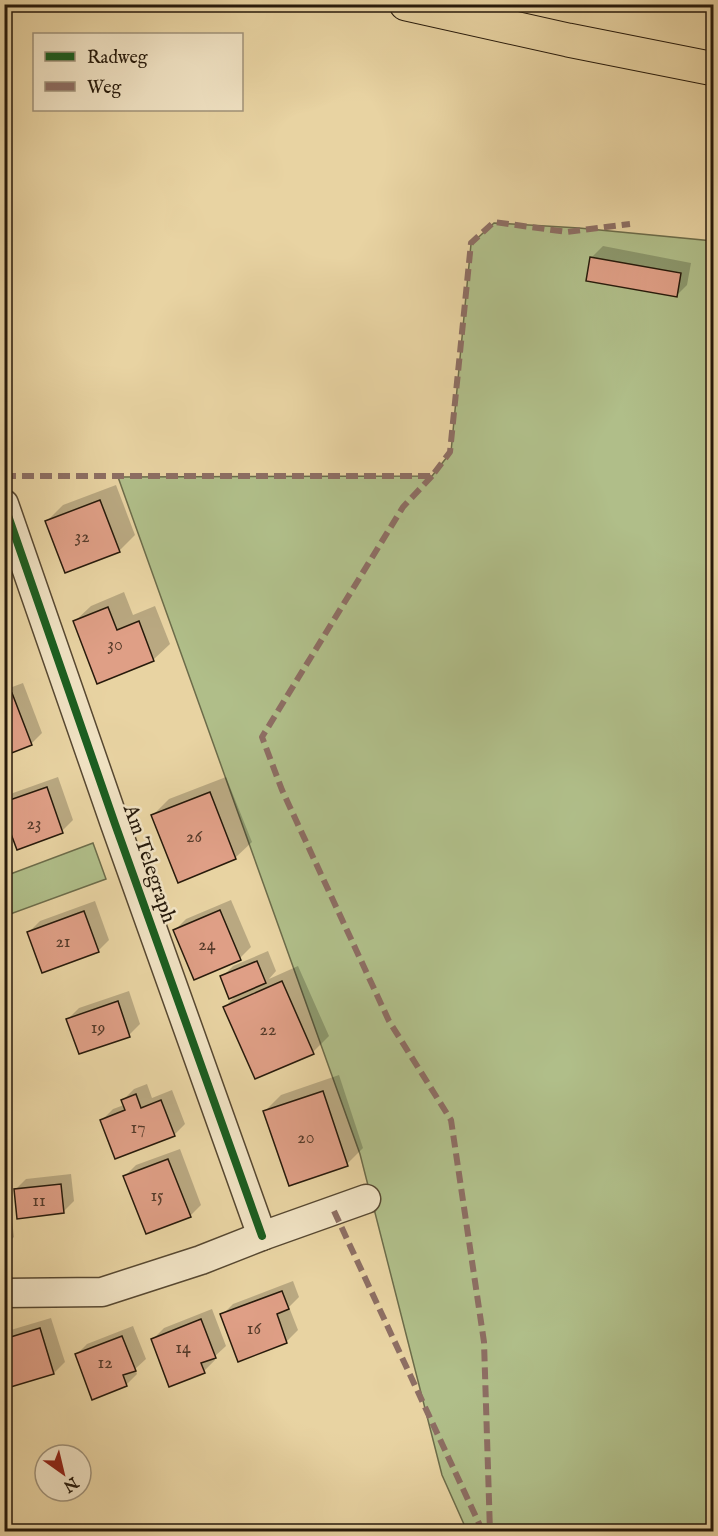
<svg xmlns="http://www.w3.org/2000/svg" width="718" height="1536" viewBox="0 0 718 1536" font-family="'IM FELL English',serif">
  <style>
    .green { fill: #b0be89; stroke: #6c6c4a; stroke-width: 1.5 }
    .shadow { fill: #0003 }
    .building { fill: #df9f86; stroke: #271a0b; stroke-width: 1.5 }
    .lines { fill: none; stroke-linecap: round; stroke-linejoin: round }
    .minor-casing { stroke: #574831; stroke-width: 31 }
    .major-casing { stroke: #271a0b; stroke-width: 35 }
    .minor { stroke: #f0e2c3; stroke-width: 28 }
    .major { stroke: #e8d3a2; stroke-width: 33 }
    .quiet { stroke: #8d6e63; stroke-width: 6; stroke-dasharray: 12 6; stroke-linecap: butt }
    .cycleway-casing { stroke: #f0e2c3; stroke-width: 11 }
    .cycleway { stroke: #1b5e20; stroke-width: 8 }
    .labels { text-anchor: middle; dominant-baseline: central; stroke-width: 5; stroke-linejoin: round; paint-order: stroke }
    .number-label { font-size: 18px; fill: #553b2a }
    .street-label { font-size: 21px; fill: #271a0b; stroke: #f0e2c3 }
  </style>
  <rect width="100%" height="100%" fill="#e8d3a2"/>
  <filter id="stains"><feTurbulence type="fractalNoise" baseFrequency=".00333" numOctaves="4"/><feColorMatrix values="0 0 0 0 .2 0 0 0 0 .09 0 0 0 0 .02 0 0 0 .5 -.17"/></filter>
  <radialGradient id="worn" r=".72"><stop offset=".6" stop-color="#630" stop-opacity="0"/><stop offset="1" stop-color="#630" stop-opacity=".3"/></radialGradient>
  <g class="green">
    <path d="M494,223L579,228L713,241V1531H467L442,1475L360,1154L118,477L432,476L451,452L471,244Z"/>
    <path d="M93,843L106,879L5,916V876Z"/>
  </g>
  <g class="shadow">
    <path d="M603,246L691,263L687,285L676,296L588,279L592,257Z"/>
    <path d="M116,485L135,535L119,551L47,521L63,505Z"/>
    <path d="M124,592L133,615L155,606L170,644L153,660L74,622L91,606Z"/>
    <path d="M23,683L42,733L31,744L4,755V690Z"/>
    <path d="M58,777L73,820L62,831L4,811V802L13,793Z"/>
    <path d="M226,777L252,842L235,858L153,815L169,799Z"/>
    <path d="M231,900L251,947L240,958L195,978L175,930L186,919Z"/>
    <path d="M95,901L109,940L98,951L29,932L40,921Z"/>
    <path d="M268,951L276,971L269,979L298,966L329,1036L313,1052L225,1007L238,993L222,977L233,966Z"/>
    <path d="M129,991L140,1024L129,1035L68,1019L79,1008Z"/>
    <path d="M339,1075L363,1148L347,1164L265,1111L281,1095Z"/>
    <path d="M147,1084L152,1098L172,1090L185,1124L174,1135L102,1120L113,1109L124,1105L123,1100L134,1089Z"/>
    <path d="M180,1149L201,1205L190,1216L125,1176L136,1165Z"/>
    <path d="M71,1174L74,1201L63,1212L15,1190L26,1179Z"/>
    <path d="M9,1195L14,1237L4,1247V1196Z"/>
    <path d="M293,1281L299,1297L289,1307L298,1330L287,1341L239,1360L222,1315L233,1304Z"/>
    <path d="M212,1309L226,1346L214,1357L215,1360L204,1371L153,1339L164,1328Z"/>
    <path d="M51,1318L65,1362L54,1373L4,1388V1332Z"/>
    <path d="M133,1326L146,1359L135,1369L137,1374L126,1385L76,1355L87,1344Z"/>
  </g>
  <g class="building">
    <path d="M590,257L681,273L677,297L586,281Z"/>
    <path d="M100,500L120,552L65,573L45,521Z"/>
    <path d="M108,607L117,630L139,621L154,661L97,684L73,621Z"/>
    <path d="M12,693L32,745L4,756V696Z"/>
    <path d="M47,787L63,833L17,850L4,815V802Z"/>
    <path d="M210,792L236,859L178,883L151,815Z"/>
    <path d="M220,910L241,960L194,980L173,930Z"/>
    <path d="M84,911L99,952L42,973L27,932Z"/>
    <path d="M257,961L266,983L229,999L220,976Z"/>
    <path d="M282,981L314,1054L255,1079L223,1007Z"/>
    <path d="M118,1001L130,1037L79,1054L66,1019Z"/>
    <path d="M323,1091L348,1166L289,1186L263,1111Z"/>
    <path d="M136,1094L141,1108L161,1100L175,1136L115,1159L100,1120L125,1110L121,1100Z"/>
    <path d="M168,1159L191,1217L146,1234L123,1176Z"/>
    <path d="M61,1184L64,1213L17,1219L14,1189Z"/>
    <path d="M282,1291L289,1309L277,1314L287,1343L238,1362L220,1314Z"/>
    <path d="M201,1319L216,1358L201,1363L205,1373L169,1387L151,1339Z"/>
    <path d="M40,1328L54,1374L4,1389V1339Z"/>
    <path d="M122,1336L136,1371L123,1375L127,1386L92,1400L75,1354Z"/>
  </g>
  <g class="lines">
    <defs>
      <g id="minor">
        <path d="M4,504L115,824L262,1236"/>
        <path d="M4,1293L102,1292L201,1260L262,1236L366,1199"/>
      </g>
      <path id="major" d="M406,4L568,40L714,69"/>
    </defs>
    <use href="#minor" class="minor-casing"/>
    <use href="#major" class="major-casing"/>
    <use href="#minor" class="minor"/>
    <use href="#major" class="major"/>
    <g class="quiet">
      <path d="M4,476H432L450,452L471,243L494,222L567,232L630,224"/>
      <path d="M432,476L403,507L262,737L282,790L389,1021L451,1120L484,1342L490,1532"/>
      <path d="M334,1211L483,1532"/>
    </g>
    <defs>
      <path id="cycleway" d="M4,504L115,824L262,1236"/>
    </defs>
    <use href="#cycleway" class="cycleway-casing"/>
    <use href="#cycleway" class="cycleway"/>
  </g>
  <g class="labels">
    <g class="number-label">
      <text x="82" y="537">32</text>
      <text x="115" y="645">30</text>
      <text x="34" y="824">23</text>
      <text x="194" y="837">26</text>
      <text x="63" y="942">21</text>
      <text x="207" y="945">24</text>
      <text x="98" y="1028">19</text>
      <text x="268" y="1030">22</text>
      <text x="138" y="1128">17</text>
      <text x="306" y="1138">20</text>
      <text x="157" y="1196">15</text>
      <text x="39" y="1201">11</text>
      <text x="254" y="1329">16</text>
      <text x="183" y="1348">14</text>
      <text x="105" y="1363">12</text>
    </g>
    <g class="street-label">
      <text transform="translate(149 864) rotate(71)">Am Telegraph</text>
    </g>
  </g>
  <rect width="718" height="1536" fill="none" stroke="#e8d3a2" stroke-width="24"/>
  <rect x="6" y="6" width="706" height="1524" fill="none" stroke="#271a0b" stroke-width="3"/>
  <rect x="12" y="12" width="694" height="1512" fill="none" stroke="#271a0b" stroke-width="1.5"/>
  <rect x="33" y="33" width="210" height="78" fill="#f0e2c3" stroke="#a09279" stroke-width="1.5"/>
  <rect x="45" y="52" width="30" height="9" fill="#1b5e20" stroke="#a09279" stroke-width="1.5"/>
  <text x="87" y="63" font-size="18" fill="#271a0b">Radweg</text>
  <rect x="45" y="82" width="30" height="9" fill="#8d6e63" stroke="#a09279" stroke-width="1.5"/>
  <text x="87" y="93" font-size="18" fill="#271a0b">Weg</text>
  <g transform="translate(63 1473) rotate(146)"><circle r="28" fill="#f0e2c3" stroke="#a09279" stroke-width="1.5"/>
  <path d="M0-4.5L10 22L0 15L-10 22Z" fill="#8f2418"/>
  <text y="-9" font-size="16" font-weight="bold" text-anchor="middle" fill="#271a0b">N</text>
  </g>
  <rect width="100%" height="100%" filter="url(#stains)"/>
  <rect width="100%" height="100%" fill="url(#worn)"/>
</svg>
